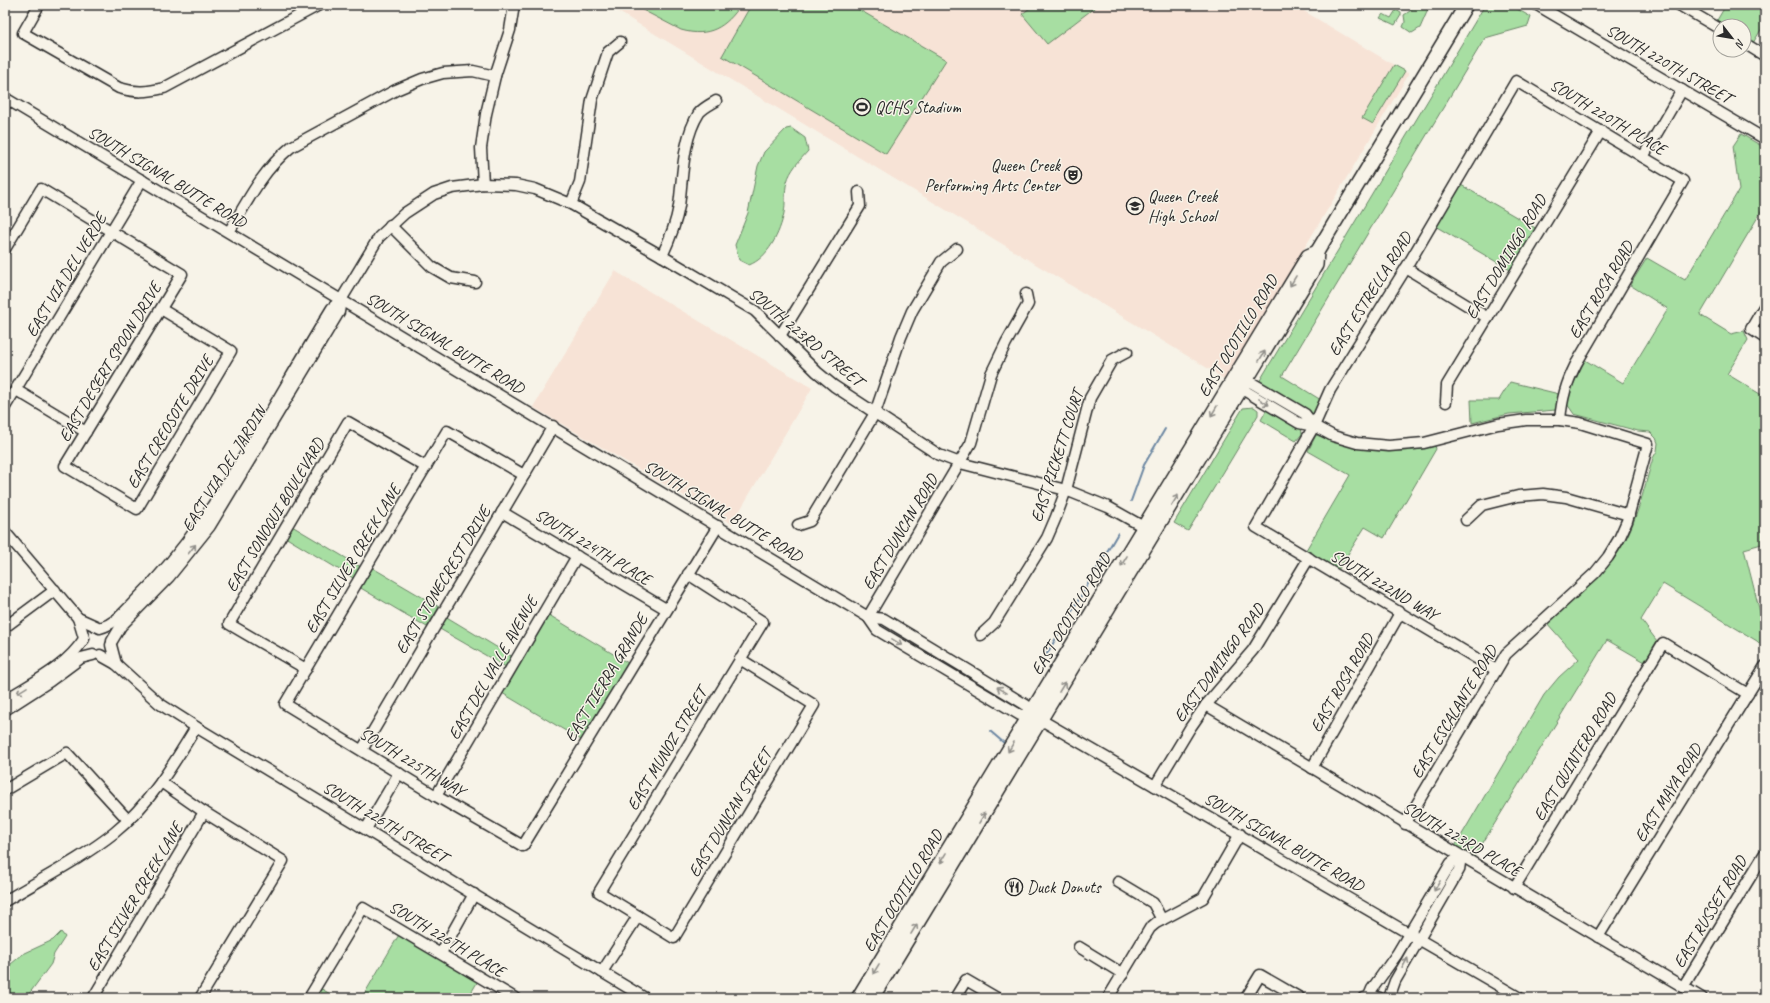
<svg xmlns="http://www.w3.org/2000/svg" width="1770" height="1003" viewBox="0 0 1770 1003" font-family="Caveat,sans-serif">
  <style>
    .built { fill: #f7e3d6 }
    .green { fill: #a7dea2; stroke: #698466 }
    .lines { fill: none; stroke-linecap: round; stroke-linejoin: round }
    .stream { stroke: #6c87a2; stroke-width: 2 }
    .minor-casing { stroke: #2b2b2b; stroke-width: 13 }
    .major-casing { stroke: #2b2b2b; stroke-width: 16 }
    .minor { stroke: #f7f3e8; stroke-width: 10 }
    .major { stroke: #f7f3e8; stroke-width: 13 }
    .oneway { stroke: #918f8a }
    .labels { text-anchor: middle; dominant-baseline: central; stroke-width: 3; stroke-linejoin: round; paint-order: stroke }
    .street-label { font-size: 17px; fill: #2b2b2b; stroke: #f7f3e8 }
    .poi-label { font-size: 17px; fill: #2b2b2b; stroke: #f7f3e8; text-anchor: start }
  </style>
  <rect width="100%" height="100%" fill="#f7f3e8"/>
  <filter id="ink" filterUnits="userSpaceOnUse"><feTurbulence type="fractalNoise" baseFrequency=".025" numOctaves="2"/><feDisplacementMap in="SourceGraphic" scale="8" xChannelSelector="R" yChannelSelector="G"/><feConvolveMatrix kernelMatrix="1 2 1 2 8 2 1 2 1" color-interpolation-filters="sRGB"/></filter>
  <g filter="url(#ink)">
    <g class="built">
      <path d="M607,5H1294L1409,74L1225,380L1209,369Z"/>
      <path d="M615,271L812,388L732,524L533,407Z"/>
    </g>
    <g class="green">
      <path d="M633,5H741C726,27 709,38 681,30Z"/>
      <path d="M751,5H851L946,60L886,154L722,56Z"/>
      <path d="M1034,5H1098L1047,44L1022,14Z"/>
      <path d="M1414,5H1430L1420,28L1412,33L1403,27L1405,22L1404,15L1410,11Z"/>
      <path d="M1485,5H1510L1531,17L1528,26L1485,38L1282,376L1321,400L1315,413L1310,414L1259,382Z"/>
      <path d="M1726,5H1765V23L1753,43L1744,38V26H1723L1716,22Z"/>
      <path d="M1396,10L1401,13V15L1395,25L1380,18L1383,14L1391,18Z"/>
      <path d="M1394,65L1405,71L1373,124L1362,118Z"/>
      <path d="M791,128L805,138L808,151C800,160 790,170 787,182C784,192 786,203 784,213C780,233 768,258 749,265L739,260L735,245L748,213L758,166L764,152L786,129Z"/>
      <path d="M1741,134L1765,148V205L1700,315L1731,334L1744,331L1748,340L1727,374L1765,397V543L1744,549L1765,632V649L1757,641L1663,584L1641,620L1657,641L1645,662L1607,640L1473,859L1454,848L1544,695L1559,677L1579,659L1546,622C1570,602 1597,583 1615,557C1636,528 1643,491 1653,458L1657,451L1658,443L1656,438L1650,432L1638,431L1574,414L1567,404L1573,385L1585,360L1623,383L1668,309L1630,285L1647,258L1685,280L1739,190L1733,146Z"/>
      <path d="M1461,185L1537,229L1512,271L1435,226Z"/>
      <path d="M1510,382L1559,394L1556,410L1509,414L1472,423L1471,400H1499Z"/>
      <path d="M1254,407L1258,410V415L1188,531L1174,523L1243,408Z"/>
      <path d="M1268,407L1301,427L1302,434L1296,441L1261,420Z"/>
      <path d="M1316,435C1355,448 1394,457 1435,446L1436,449L1384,538L1365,527L1338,570L1306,550L1350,475L1308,451Z"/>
      <path d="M292,526L361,567L353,578L285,537Z"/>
      <path d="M371,567L439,607L427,627L359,587Z"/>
      <path d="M549,615L628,663L581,740L502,693Z"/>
      <path d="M445,616L513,657L506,667L438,628Z"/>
      <path d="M61,932L65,937L54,954L51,964L26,998H5V969L23,954L53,940Z"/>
      <path d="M400,933L478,981L468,998H362Z"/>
      <path d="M320,988L337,998H314Z"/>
    </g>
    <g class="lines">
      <g class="stream">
        <path d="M1131,501L1144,465L1165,429"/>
        <path d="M1045,657L1118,533"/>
        <path d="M990,731L1004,743"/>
        <path d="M875,931L882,937"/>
      </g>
      <defs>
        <g id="minor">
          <path d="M39,5L23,33L119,88C135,93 148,92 164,88L319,5"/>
          <path d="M1537,5L1765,139"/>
          <path d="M1679,5L1720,29"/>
          <path d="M1744,43L1765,56"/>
          <path d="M5,98L868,617L877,630L1020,715L1031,714"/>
          <path d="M1643,157L1682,90"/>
          <path d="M483,184L481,148L486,114L495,76L510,30L514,5"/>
          <path d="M571,204L580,182L592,100L608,52L620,42"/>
          <path d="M390,225L432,267L451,278L475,282"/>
          <path d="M229,232C248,200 262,171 291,147L396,90L422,79L443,73L473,71L495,76"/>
          <path d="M5,249L41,189L182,274L65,466L137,509L231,351L161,309"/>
          <path d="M662,256C670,239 676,224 679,206C683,176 682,140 699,113C703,108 711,104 716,101"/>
          <path d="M1406,268L1488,318"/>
          <path d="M1765,305L1751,329L1765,338"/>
          <path d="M780,336L860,206L859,192"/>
          <path d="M1239,379L1247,380L1305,414L1314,426"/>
          <path d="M1238,383L1242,389L1299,423L1314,426L1333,436L1357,443L1389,446L1424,443L1498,424L1526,420H1560L1580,423L1648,444L1627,521L1619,539L1608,557L1595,573L1506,654L1405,824"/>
          <path d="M16,390L86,432"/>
          <path d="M1446,402L1447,385L1601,131"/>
          <path d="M5,407L142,180"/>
          <path d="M524,475L447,431L285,704L436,796L523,846L718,526"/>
          <path d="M502,512L666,609"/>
          <path d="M1466,520L1482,505L1518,496L1543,494L1566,497L1629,515"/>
          <path d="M798,525L810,521L875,413L901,337L912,311L941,262L957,249"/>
          <path d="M5,532L78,618L98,627"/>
          <path d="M688,574L763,622C708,712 654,802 599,892L674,938L814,705L740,659"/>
          <path d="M868,617L884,619L1026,705L1031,714L1520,998"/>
          <path d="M868,617L971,443L991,374L1006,343L1028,304L1026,294"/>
          <path d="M78,618L84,638"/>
          <path d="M5,627L55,590"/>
          <path d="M100,628C115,624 124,612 135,601C186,551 222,493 258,433C283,391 307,349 332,308L341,300L379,237L405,213L434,194L452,188L483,184L516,185L535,189L571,204L662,256L755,311L817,372L834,386L939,455L960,463L1066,490L1108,507L1149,530"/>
          <path d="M981,635L994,623L1047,538L1056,517L1066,490L1090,398L1112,360L1127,352"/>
          <path d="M112,641L121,626L169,577L210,526L339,312L341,300"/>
          <path d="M111,645L116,664"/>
          <path d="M100,655L116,664L160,704L196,727L645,998"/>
          <path d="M306,669L229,624L348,422L426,467"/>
          <path d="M1496,670L1256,527L1314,426L1330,390L1406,268L1516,81L1683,181L1576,364C1566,384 1562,398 1560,420"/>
          <path d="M5,700C33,682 65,668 84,639"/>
          <path d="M1206,705L1702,998"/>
          <path d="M5,710L50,681L81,658L93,655"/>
          <path d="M362,750L553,426"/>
          <path d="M1312,768L1400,613"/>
          <path d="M161,782L204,812L283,861L200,998"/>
          <path d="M1155,786L1190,728L1206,705L1253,650L1309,558"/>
          <path d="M5,790L67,753L128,820"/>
          <path d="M436,796L577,556"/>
          <path d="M366,829L399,773"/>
          <path d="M1118,882L1153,903L1162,920"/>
          <path d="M1514,888L1663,643L1748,694"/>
          <path d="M5,901C41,879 81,859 114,833C149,805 173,765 196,727"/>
          <path d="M1598,937L1765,666"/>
          <path d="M1079,947L1123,974"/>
          <path d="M441,953L474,894"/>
          <path d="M602,972L638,916"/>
          <path d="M1683,987L1765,853"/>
          <path d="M1369,996L1372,989L1397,954L1451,863L1461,856"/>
          <path d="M93,998L204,812"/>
          <path d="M309,998L363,908L515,998"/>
          <path d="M955,998L966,980L997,998"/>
          <path d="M1108,998L1150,928L1156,923L1203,898L1240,834"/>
          <path d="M1246,998L1260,975L1300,998"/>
          <path d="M1364,998L1373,996L1380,998"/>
          <path d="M1389,998L1395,981L1459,870L1461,856"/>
        </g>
        <g id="major">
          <path d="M858,998L1308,256L1317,252"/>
          <path d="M872,998L1316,265L1317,252L1466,5"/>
        </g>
      </defs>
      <use href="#minor" class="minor-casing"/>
      <use href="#major" class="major-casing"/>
      <use href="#minor" class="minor"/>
      <use href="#major" class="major"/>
    </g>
    <defs><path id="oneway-shaft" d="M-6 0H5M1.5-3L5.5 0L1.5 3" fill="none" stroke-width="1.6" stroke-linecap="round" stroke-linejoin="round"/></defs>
    <g class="oneway">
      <use href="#oneway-shaft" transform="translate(1293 281) rotate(121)"/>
      <use href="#oneway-shaft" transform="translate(1262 356) rotate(-59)"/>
      <use href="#oneway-shaft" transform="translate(1264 402) rotate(31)"/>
      <use href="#oneway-shaft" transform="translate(1214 411) rotate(121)"/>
      <use href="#oneway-shaft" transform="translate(1175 500) rotate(-58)"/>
      <use href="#oneway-shaft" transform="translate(192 549) rotate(-52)"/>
      <use href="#oneway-shaft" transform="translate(1124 561) rotate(121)"/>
      <use href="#oneway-shaft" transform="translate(897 642) rotate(31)"/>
      <use href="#oneway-shaft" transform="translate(1062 687) rotate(-59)"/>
      <use href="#oneway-shaft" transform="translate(22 690) rotate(148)"/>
      <use href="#oneway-shaft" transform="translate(1002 690) rotate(-149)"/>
      <use href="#oneway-shaft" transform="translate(1011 747) rotate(121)"/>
      <use href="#oneway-shaft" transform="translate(982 818) rotate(-59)"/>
      <use href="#oneway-shaft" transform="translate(943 858) rotate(121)"/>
      <use href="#oneway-shaft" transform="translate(1437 886) rotate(121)"/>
      <use href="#oneway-shaft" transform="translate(914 929) rotate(-59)"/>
      <use href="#oneway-shaft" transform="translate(1405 963) rotate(-61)"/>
      <use href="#oneway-shaft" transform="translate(876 969) rotate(121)"/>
    </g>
  </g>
  <defs>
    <symbol id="stadium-ring" viewBox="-11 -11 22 22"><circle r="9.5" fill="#f7f3e8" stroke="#2b2b2b" stroke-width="1.5"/><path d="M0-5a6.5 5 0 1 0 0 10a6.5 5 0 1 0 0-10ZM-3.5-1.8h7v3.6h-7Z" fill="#2b2b2b"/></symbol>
    <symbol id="theatre-ring" viewBox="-11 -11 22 22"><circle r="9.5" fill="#f7f3e8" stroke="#2b2b2b" stroke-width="1.5"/><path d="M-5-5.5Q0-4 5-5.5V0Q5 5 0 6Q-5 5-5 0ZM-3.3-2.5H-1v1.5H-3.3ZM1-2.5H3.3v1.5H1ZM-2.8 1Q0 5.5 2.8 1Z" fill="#2b2b2b"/></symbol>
    <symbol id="school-ring" viewBox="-11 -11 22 22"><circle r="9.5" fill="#f7f3e8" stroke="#2b2b2b" stroke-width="1.5"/><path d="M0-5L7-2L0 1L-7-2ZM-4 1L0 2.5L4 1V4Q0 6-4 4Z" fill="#2b2b2b"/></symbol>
    <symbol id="restaurant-ring" viewBox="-11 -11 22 22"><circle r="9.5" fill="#f7f3e8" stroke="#2b2b2b" stroke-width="1.5"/><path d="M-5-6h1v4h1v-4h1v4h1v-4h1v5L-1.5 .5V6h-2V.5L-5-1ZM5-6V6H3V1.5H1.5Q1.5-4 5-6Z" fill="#2b2b2b"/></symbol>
  </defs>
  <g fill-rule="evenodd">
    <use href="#stadium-ring" x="852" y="97" width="20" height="20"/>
    <use href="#theatre-ring" x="1063" y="165" width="20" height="20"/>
    <use href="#school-ring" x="1125" y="196" width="20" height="20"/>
    <use href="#restaurant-ring" x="1004" y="877" width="20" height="20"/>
  </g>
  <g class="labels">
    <g class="street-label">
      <text transform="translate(1669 64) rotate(30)">SOUTH 220TH STREET</text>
      <text transform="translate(1608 117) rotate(31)">SOUTH 220TH PLACE</text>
      <text transform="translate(167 177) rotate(31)">SOUTH SIGNAL BUTTE ROAD</text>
      <text transform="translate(1506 257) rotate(-59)">EAST DOMINGO ROAD</text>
      <text transform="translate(66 275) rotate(-59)">EAST VIA DEL VERDE</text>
      <text transform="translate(1601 290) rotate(-59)">EAST ROSA ROAD</text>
      <text transform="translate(1370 294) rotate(-58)">EAST ESTRELLA ROAD</text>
      <text transform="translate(1238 336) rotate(-59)">EAST OCOTILLO ROAD</text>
      <text transform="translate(806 337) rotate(40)">SOUTH 223RD STREET</text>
      <text transform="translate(445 343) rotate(31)">SOUTH SIGNAL BUTTE ROAD</text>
      <text transform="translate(110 362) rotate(-59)">EAST DESERT SPOON DRIVE</text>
      <text transform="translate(170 422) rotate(-59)">EAST CREOSOTE DRIVE</text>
      <text transform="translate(1057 456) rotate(-72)">EAST PICKETT COURT</text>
      <text transform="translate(224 469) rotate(-58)">EAST VIA DEL JARDIN</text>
      <text transform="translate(723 511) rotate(31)">SOUTH SIGNAL BUTTE ROAD</text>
      <text transform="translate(275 515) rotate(-59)">EAST SONOQUI BOULEVARD</text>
      <text transform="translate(900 532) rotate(-59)">EAST DUNCAN ROAD</text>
      <text transform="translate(593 547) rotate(31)">SOUTH 224TH PLACE</text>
      <text transform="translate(353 559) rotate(-59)">EAST SILVER CREEK LANE</text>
      <text transform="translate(443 580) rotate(-59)">EAST STONECREST DRIVE</text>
      <text transform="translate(1384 585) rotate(31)">SOUTH 222ND WAY</text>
      <text transform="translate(1071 614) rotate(-59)">EAST OCOTILLO ROAD</text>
      <text transform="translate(1219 663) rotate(-54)">EAST DOMINGO ROAD</text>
      <text transform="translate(493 668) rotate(-60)">EAST DEL VALLE AVENUE</text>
      <text transform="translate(606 678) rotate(-59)">EAST TIERRA GRANDE</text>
      <text transform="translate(1342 683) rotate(-60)">EAST ROSA ROAD</text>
      <text transform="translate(1454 712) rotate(-59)">EAST ESCALANTE ROAD</text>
      <text transform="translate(667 749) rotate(-59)">EAST MUNOZ STREET</text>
      <text transform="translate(1575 757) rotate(-59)">EAST QUINTERO ROAD</text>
      <text transform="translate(412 762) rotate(31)">SOUTH 225TH WAY</text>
      <text transform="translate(1668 793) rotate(-58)">EAST MAYA ROAD</text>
      <text transform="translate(730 813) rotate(-59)">EAST DUNCAN STREET</text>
      <text transform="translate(385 822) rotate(31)">SOUTH 226TH STREET</text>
      <text transform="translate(1462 839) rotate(30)">SOUTH 223RD PLACE</text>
      <text transform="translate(1284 842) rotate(30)">SOUTH SIGNAL BUTTE ROAD</text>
      <text transform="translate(903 891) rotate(-59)">EAST OCOTILLO ROAD</text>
      <text transform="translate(135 897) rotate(-59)">EAST SILVER CREEK LANE</text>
      <text transform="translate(1710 912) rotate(-59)">EAST RUSSET ROAD</text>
      <text transform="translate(447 939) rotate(31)">SOUTH 226TH PLACE</text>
    </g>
    <g class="poi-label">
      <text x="875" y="107">QCHS Stadium</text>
      <text x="1060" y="165" text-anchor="end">Queen Creek<tspan x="1060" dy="20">Performing Arts Center</tspan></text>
      <text x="1148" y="196">Queen Creek<tspan x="1148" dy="20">High School</tspan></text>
      <text x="1027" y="887">Duck Donuts</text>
    </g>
  </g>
  <rect width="1770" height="1003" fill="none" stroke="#f7f3e8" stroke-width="20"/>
  <rect x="10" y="10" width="1750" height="983" fill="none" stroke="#2b2b2b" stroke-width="1.5" filter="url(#ink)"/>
  <g transform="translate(1732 38) rotate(121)"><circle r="19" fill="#f7f3e8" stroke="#a5a39c"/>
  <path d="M0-3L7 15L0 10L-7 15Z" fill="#2b2b2b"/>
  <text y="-6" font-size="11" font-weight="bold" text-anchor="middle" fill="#2b2b2b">N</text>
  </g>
</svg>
